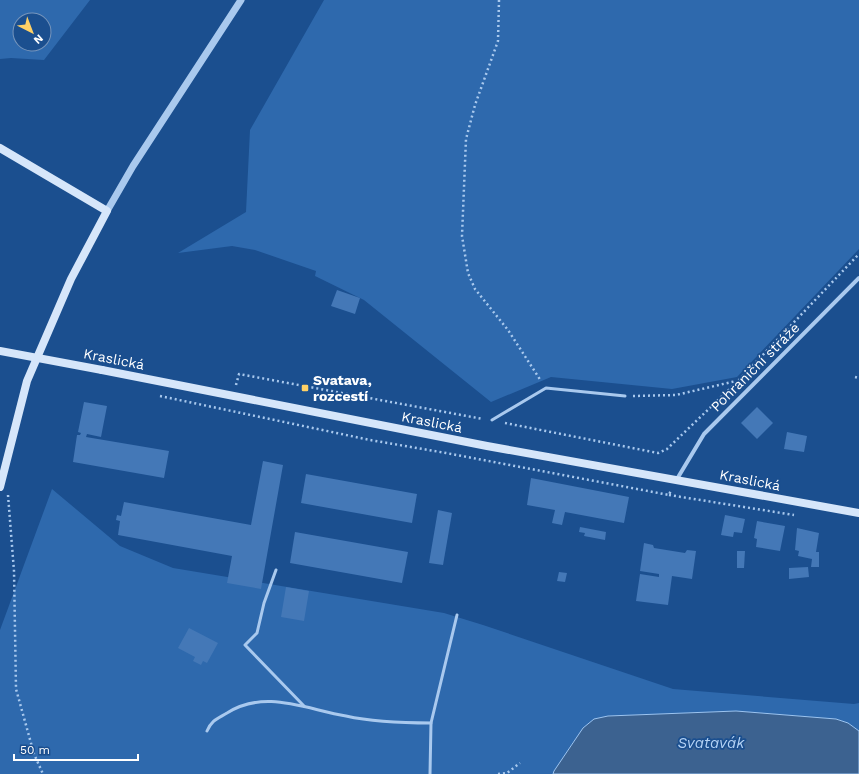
<svg xmlns="http://www.w3.org/2000/svg" width="859" height="774" viewBox="0 0 859 774" font-family="'Work Sans',sans-serif">
  <style>
    .green { fill: #2e69ad; fill-rule: evenodd }
    .water { fill: #3c6290; stroke: #9cc4f0 }
    .building { fill: #4478b7 }
    .lines { fill: none; stroke-linecap: round; stroke-linejoin: round }
    .path { stroke: #a9c9ee; stroke-width: 2.5; stroke-dasharray: 2 3; stroke-linecap: butt }
    .service { stroke: #a9c9ee; stroke-width: 3 }
    .minor { stroke: #a9c9ee; stroke-width: 4 }
    .tertiary { stroke: #a9c9ee; stroke-width: 7 }
    .secondary { stroke: #d6e6fa; stroke-width: 8 }
    .secondary-bridge { stroke: #d6e6fa; stroke-width: 8 }
    .poi-dot { fill: #ffd166; stroke: #1b4f8f; stroke-width: 1.5 }
    .labels { text-anchor: middle; dominant-baseline: central; stroke-width: 3.5; stroke-linejoin: round; paint-order: stroke }
    .street-label { font-size: 14px; fill: #fff; stroke: #1b4f8f }
    .poi-label { font-size: 14px; font-weight: bold; fill: #fff; stroke: #1b4f8f; text-anchor: start }
    .water-label { font-size: 15px; font-style: italic; fill: #b5d3f5; stroke: #1b4f8f }
  </style>
  <rect width="100%" height="100%" fill="#1b4f8f"/>
  <g class="green">
    <path d="M0,0H90L44,60L11,58L0,59ZM20,20H44V44H20Z"/>
    <path d="M324,0H859V249L737,377L672,389L551,377L491,402L364,300L315,276L316,271L255,250L232,246L178,253L246,212L250,130Z"/>
    <path d="M52,489L120,546L173,568L444,613L483,625L673,689L854,704L859,703V731L848,723L836,719L736,711L608,716L573,742L553,774H0V630Z"/>
  </g>
  <path class="water" d="M736,711L836,719L848,723L859,731V774H553L554,771L583,728L594,719L608,716Z"/>
  <g class="building">
    <path d="M337,290L360,298L355,314L331,306Z"/>
    <path d="M84,402L107,406L101,437L87,434L86,437L169,451L164,478L73,462L77,435H80L81,433L78,432Z"/>
    <path d="M757,407L773,423L757,439L741,423Z"/>
    <path d="M787,432L807,436L804,452L784,449Z"/>
    <path d="M263,461L283,465L261,589L227,583L232,556L118,535L120,521L116,520L117,515L121,516L124,502L251,525Z"/>
    <path d="M306,474L417,494L412,523L301,503Z"/>
    <path d="M531,478L629,497L624,523L565,512L562,525L552,523L555,510L527,505Z"/>
    <path d="M438,510L452,513L443,565L429,563Z"/>
    <path d="M725,515L745,519L742,533L734,532L733,537L721,535Z"/>
    <path d="M757,521L785,526L780,551L756,547L757,539L754,538Z"/>
    <path d="M580,527L606,532L605,540L584,536L585,533L579,532Z"/>
    <path d="M797,528L819,533L816,552H819V567H811L812,559L798,556L799,551L795,550Z"/>
    <path d="M295,532L408,552L402,583L290,563Z"/>
    <path d="M644,543L653,545L654,548L685,553L687,550L696,551L692,579L672,576L668,605L636,601L640,574L659,577V574L640,571Z"/>
    <path d="M737,551H745L744,568H737Z"/>
    <path d="M808,567L809,577L789,579V568Z"/>
    <path d="M559,572L567,573L565,582L557,581Z"/>
    <path d="M286,587L309,591L304,621L281,617Z"/>
    <path d="M189,628L218,643L207,663L203,661L201,665L193,661L195,657L178,648Z"/>
  </g>
  <g class="lines">
    <g class="path">
      <path d="M499,0L498,41L475,105L466,139L462,236L468,273L475,289L508,330L541,381"/>
      <path d="M855,377L859,378"/>
      <path d="M236,385L239,374L483,419"/>
      <path d="M160,396L370,440L446,453L669,495L671,490"/>
      <path d="M633,396L676,395L736,381"/>
      <path d="M505,423L658,453L667,449L738,381L859,254"/>
      <path d="M8,495L14,571L16,689L34,754L43,774"/>
      <path d="M669,495L794,515"/>
      <path d="M498,774L507,773L520,763"/>
    </g>
    <g class="service">
      <path d="M492,420L546,388L625,396"/>
      <path d="M276,570L264,603L257,633L245,645L304,706"/>
      <path d="M207,731C212,720 217,719 227,713C265,689 305,709 346,716C373,722 403,723 431,723"/>
      <path d="M430,774L431,723L457,615"/>
    </g>
    <path class="minor" d="M677,479L704,434L859,278"/>
    <path class="tertiary" d="M107,211L133,166L241,0"/>
    <g class="secondary">
      <path d="M0,148L107,211L71,279L27,381L0,487"/>
      <path d="M102,370L487,446L859,513"/>
    </g>
    <path class="secondary-bridge" d="M0,351L102,370"/>
  </g>
  <rect class="poi-dot" x="301" y="384" width="8" height="8" rx="2"/>
  <g class="labels">
    <g class="street-label">
      <text transform="translate(114 359) rotate(11)">Kraslická</text>
      <text transform="translate(755 367) rotate(-45)">Pohraniční stráže</text>
      <text transform="translate(432 422) rotate(11)">Kraslická</text>
      <text transform="translate(750 480) rotate(11)">Kraslická</text>
    </g>
    <g class="poi-label">
      <text x="313" y="380">Svatava,<tspan x="313" dy="16">rozcestí</tspan></text>
    </g>
    <g class="water-label">
      <text x="711" y="743">Svatavák</text>
    </g>
  </g>
  <g transform="translate(32 32) rotate(138)"><circle r="19" fill="#1b4f8f" stroke="#7695bc"/>
  <path d="M0-3L7 15L0 10L-7 15Z" fill="#ffd166"/>
  <text y="-6" font-size="11" font-weight="bold" text-anchor="middle" fill="#ffffff">N</text>
  </g>
  <path d="M14 754v6h124v-6" fill="none" stroke="#ffffff" stroke-width="2"/>
  <text x="20" y="754" font-size="12" fill="#ffffff" stroke="#1b4f8f" stroke-width="3" paint-order="stroke">50 m</text>
</svg>
